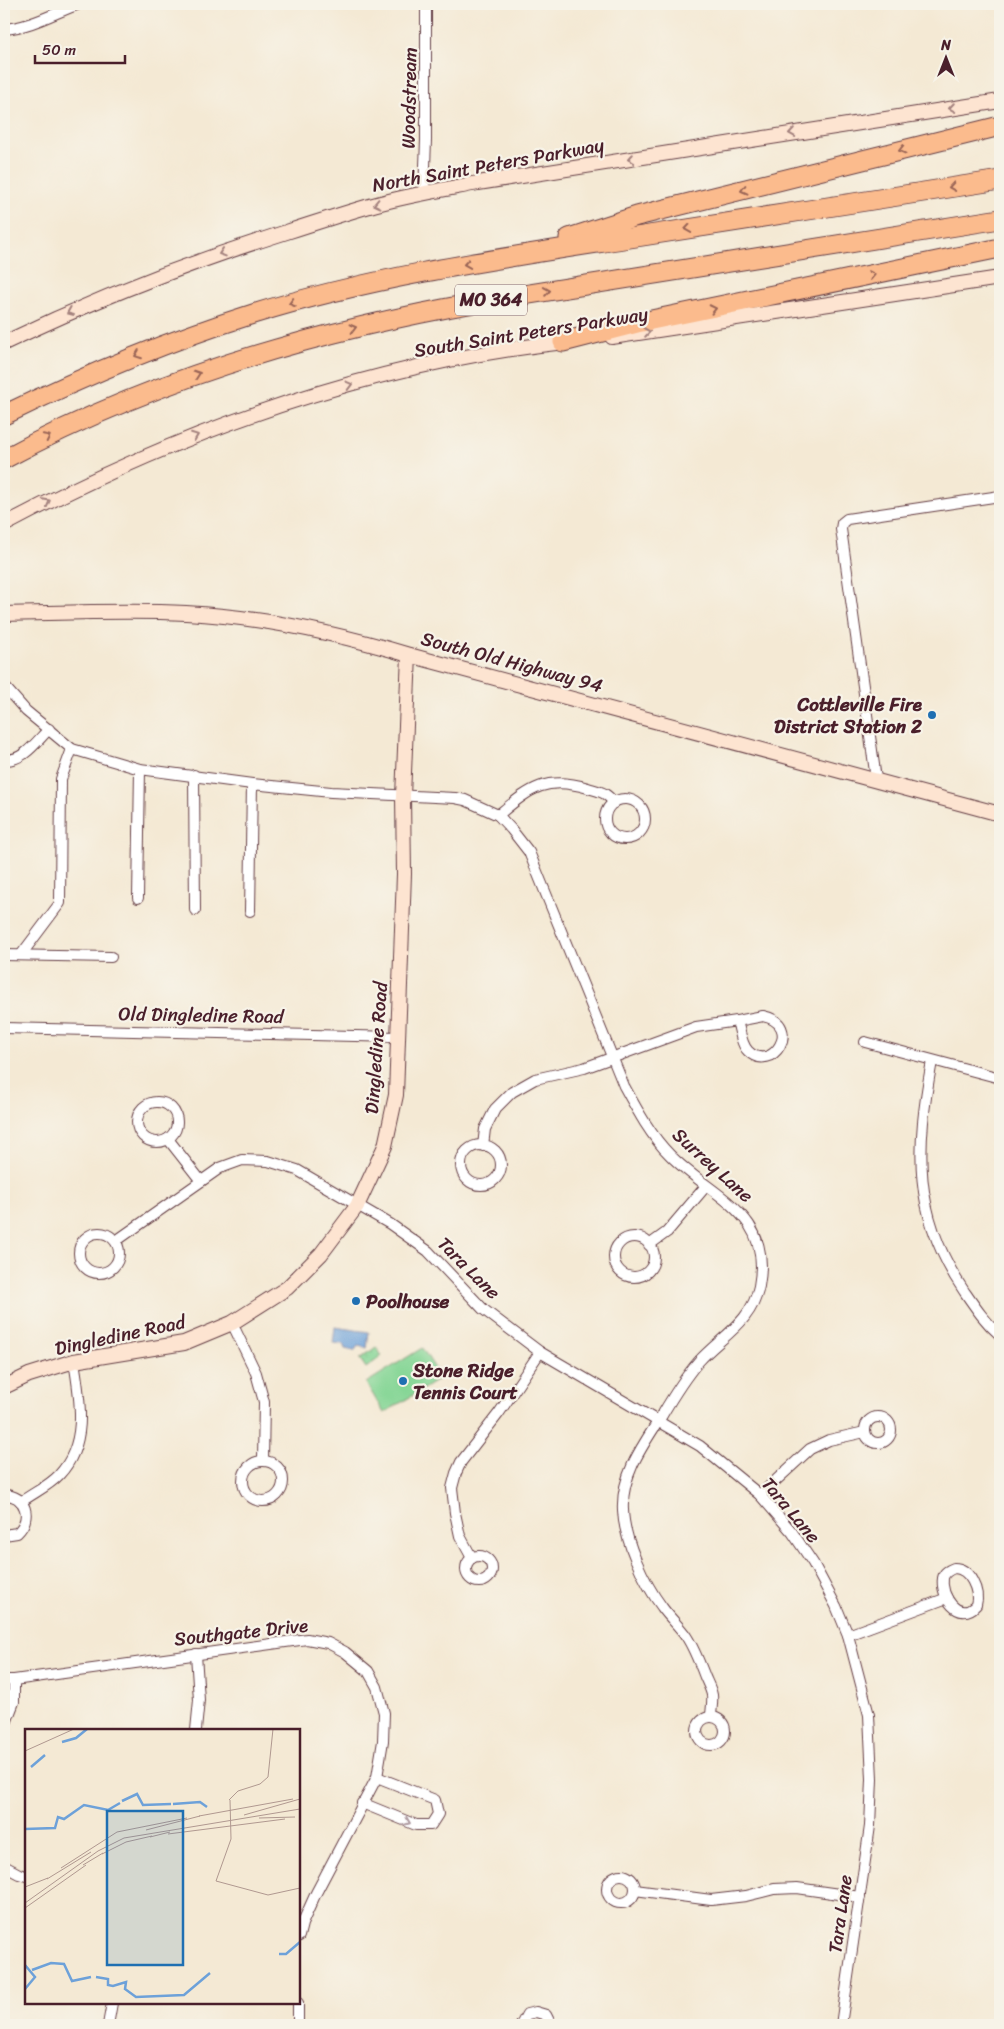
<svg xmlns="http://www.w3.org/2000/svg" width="1004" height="2029" viewBox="0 0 1004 2029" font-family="Sriracha,sans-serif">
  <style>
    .grass { fill: url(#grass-dots); stroke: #687a60 }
    .pitch { fill: #86d696; stroke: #687a60 }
    .water { fill: #6da1d9; stroke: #5c6082 }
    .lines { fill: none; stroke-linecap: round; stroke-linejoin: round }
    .street-casing { stroke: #643d44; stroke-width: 12 }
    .secondary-casing { stroke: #643d44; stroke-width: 16 }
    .highway-casing { stroke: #643d44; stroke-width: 21 }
    .street { stroke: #fff; stroke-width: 10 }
    .secondary { stroke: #fde4d1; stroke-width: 14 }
    .highway { stroke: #fbbb8d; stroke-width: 19 }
    .oneway { stroke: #a4827e }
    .oneway2 { stroke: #9a6557 }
    .oneway3 { stroke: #ae9aa0 }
    .poi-dot { fill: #1f6fb2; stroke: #f7f3e8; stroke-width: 2 }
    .labels { text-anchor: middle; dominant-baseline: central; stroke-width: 4.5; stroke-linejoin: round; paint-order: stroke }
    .shield { fill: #f7f3e8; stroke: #7e5f64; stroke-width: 1 }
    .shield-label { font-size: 18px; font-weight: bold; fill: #4a1f2b }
    .street-label { font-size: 19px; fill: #4a1f2b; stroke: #f7f3e8 }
    .poi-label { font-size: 19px; font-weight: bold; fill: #4a1f2b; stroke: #f7f3e8; text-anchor: start }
    .inset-river { fill: none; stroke: #6da1d9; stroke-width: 2.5 }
    .inset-road { fill: none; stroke: #b09890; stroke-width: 1 }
    .view { fill: #1f6fb2; fill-opacity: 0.15; stroke: #1f6fb2; stroke-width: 2.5 }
    .inset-edge { fill: none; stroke: #4a1f2b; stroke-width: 2.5 }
  </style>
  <defs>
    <pattern id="grass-dots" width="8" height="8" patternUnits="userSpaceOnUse" patternTransform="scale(1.25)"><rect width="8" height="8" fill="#86d696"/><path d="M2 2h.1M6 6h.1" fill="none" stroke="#75b781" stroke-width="1.8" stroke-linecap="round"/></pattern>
  </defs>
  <rect width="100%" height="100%" fill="#f7f3e8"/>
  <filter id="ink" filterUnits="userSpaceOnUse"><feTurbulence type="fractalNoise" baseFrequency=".02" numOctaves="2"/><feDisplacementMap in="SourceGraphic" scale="10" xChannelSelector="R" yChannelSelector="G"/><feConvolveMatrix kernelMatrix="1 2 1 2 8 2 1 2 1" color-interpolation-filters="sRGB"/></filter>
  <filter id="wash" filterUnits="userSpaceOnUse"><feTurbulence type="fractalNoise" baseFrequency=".0096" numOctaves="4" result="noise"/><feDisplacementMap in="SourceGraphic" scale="20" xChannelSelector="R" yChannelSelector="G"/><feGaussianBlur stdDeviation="1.12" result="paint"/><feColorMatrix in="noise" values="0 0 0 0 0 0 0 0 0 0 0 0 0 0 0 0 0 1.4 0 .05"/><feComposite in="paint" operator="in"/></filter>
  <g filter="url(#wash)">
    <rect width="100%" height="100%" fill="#f4e9d4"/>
    <path class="grass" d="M376,1347L382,1356L366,1368L360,1359Z"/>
    <path class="pitch" d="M422,1348L441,1378L384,1413L366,1383Z"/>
    <path class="water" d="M335,1327L369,1332L367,1348L358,1346L354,1351L345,1349L343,1344L333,1343Z"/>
  </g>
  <g filter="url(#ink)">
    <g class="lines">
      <defs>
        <g id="street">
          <path d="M4,29C31,27 54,13 79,4"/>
          <path d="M424,193L426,140V4"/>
          <path d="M4,686L26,711L72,749L140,769L252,784L331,792L455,798L465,800L498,815C530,789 545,775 588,788C601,792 606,792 614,803"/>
          <path d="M4,760C24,761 36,742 49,729"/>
          <path d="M194,775L195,910"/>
          <path d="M876,779L841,529L842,523L847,519L1000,496"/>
          <circle cx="625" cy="819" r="20"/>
          <path d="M498,815L511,829L529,852L624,1086C637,1110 651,1136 670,1155C712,1198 773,1212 759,1286C752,1322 722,1336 699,1361C684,1378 672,1398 661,1417C643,1445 621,1475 623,1510C624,1540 644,1583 662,1607C669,1617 679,1626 686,1636C694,1648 700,1664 705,1677C707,1682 711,1689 712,1695C713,1702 711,1710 711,1717"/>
          <path d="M138,898L140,769"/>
          <path d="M250,911L252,784"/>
          <path d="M4,955L111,957"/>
          <path d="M21,955L60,903L61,779L72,749"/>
          <path d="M763,1016C804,1024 772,1075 748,1051C741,1044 740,1030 737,1021Z"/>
          <path d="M4,1028L398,1037"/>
          <path d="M865,1042L1000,1078"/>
          <path d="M932,1061C916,1148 912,1214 964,1291C975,1307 985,1322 1000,1335"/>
          <circle cx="157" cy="1122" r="20"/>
          <path d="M168,1139L201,1181"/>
          <circle cx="481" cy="1165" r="20"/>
          <path d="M483,1146L485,1129L495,1109L512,1092L535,1079L584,1068L696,1027L737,1021"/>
          <circle cx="99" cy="1253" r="20"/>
          <circle cx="634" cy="1257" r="20"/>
          <path d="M116,1241L220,1168L242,1160L268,1161L297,1170L390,1224L428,1251L483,1309L540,1352L700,1446L760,1495L792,1532L813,1563L836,1606L848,1635L869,1715L872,1779L870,1826L841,2025"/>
          <path d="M649,1245L667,1232L706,1186"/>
          <path d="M232,1323L256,1373L264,1402L263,1461"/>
          <circle cx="878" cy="1430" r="13"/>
          <circle cx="263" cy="1481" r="20"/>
          <path d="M4,1495C26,1495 33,1518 17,1533L4,1535"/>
          <path d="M760,1495L810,1449L829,1440L865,1432"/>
          <path d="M21,1502C33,1493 49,1486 59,1475C89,1443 80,1400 74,1361"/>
          <circle cx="479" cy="1569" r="13"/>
          <path d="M472,1558L460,1536L455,1513L452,1488L456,1473L461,1462L499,1413L540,1352"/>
          <path d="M954,1568C970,1568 980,1591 976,1605C959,1624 940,1596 943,1578C944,1572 949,1570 954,1568Z"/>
          <path d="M848,1635L947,1598"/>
          <path d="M196,1654L199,1700L196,1730"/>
          <path d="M4,1680H14L307,1639L328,1643L345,1652L368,1671L377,1687L384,1713L383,1741L377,1777L316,1893L302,1924L299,1936"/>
          <circle cx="711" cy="1731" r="14"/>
          <path d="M4,1728L14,1702V1680"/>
          <path d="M362,1803L416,1825H431L438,1814L435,1800L377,1777"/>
          <path d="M4,1866L19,1874L26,1876"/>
          <circle cx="621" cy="1889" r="14"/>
          <path d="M635,1890L711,1900L746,1896L774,1889L797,1888L860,1897"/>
          <path d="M298,2003V2025"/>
          <path d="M108,2025L112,2003"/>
          <path d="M521,2025L527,2014L536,2012L546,2015L551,2025"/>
        </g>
        <g id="secondary">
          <path d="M612,337L1000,278"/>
          <path d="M4,343C89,302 175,268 265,239C299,228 332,217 366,207C403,196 441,190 478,183L1000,101"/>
          <path d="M4,525C180,431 373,362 573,341"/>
          <path d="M4,614C64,613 125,610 186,613C262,617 336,633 409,655L1000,814"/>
          <path d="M4,1387L29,1375L74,1361L184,1343L232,1323L287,1288L321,1254L357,1206L385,1146L396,1095L404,874L403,796L409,655"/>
        </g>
        <g id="highway">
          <path d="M569,238L637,216L1000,126"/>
          <path d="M563,342L637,323L1000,248"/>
          <path d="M4,415C84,376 167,341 253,314C372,277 495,259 617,240C745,220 872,200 1000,180"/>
          <path d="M4,459C152,379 315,331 480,302L1000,219"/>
        </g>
      </defs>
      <use href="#street" class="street-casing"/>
      <use href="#secondary" class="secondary-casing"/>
      <use href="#highway" class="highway-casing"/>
      <use href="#street" class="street"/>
      <use href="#secondary" class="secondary"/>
      <use href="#highway" class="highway"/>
    </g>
    <defs><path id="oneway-chevron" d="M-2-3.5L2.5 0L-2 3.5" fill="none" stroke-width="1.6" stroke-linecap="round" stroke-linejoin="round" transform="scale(1.25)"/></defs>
    <g class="oneway">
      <use href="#oneway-chevron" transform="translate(952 108) rotate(171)"/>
      <use href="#oneway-chevron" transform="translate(792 133) rotate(171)"/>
      <use href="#oneway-chevron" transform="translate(631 159) rotate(171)"/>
      <use href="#oneway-chevron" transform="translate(377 204) rotate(167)"/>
      <use href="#oneway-chevron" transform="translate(222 253) rotate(162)"/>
      <use href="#oneway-chevron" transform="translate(70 312) rotate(157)"/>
      <use href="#oneway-chevron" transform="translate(647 332) rotate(-9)"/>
      <use href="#oneway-chevron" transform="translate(349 385) rotate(-15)"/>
      <use href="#oneway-chevron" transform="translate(195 436) rotate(-21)"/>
      <use href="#oneway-chevron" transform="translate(47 502) rotate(-28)"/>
    </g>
    <g class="oneway2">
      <use href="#oneway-chevron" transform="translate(902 150) rotate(166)"/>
      <use href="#oneway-chevron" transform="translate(952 187) rotate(171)"/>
      <use href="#oneway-chevron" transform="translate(744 190) rotate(166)"/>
      <use href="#oneway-chevron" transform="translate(688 229) rotate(171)"/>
      <use href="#oneway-chevron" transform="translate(467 264) rotate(171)"/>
      <use href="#oneway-chevron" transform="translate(872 275) rotate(-12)"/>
      <use href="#oneway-chevron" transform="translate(547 291) rotate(-9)"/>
      <use href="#oneway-chevron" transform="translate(292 303) rotate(164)"/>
      <use href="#oneway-chevron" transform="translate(713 309) rotate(-12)"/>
      <use href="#oneway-chevron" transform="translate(353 328) rotate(-14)"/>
      <use href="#oneway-chevron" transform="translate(138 355) rotate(159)"/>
      <use href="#oneway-chevron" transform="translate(197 374) rotate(-19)"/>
      <use href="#oneway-chevron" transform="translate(47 437) rotate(-26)"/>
    </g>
    <use class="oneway3" href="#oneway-chevron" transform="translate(407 1822) rotate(22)"/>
  </g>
  <g class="poi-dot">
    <circle cx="932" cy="715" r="5"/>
    <circle cx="356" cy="1301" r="5"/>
    <circle cx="403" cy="1381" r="5"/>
  </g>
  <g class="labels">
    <rect class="shield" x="455" y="284.5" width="72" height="31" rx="4"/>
    <g class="shield-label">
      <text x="491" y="300">MO 364</text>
    </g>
    <g class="street-label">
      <text transform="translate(409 98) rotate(-89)">Woodstream</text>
      <text transform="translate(488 165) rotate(-10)">North Saint Peters Parkway</text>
      <text transform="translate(531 332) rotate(-9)">South Saint Peters Parkway</text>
      <text transform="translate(512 662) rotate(15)">South Old Highway 94</text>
      <text transform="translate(201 1015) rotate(1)">Old Dingledine Road</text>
      <text transform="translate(376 1048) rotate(-86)">Dingledine Road</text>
      <text transform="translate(713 1165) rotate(42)">Surrey Lane</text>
      <text transform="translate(469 1268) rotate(45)">Tara Lane</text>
      <text transform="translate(120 1335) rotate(-12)">Dingledine Road</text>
      <text transform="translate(791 1510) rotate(50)">Tara Lane</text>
      <text transform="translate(241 1632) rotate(-6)">Southgate Drive</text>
      <text transform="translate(840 1914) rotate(-82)">Tara Lane</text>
    </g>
    <g class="poi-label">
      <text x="922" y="704" text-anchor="end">Cottleville Fire<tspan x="922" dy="22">District Station 2</tspan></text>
      <text x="366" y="1301">Poolhouse</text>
      <text x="413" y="1370">Stone Ridge<tspan x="413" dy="22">Tennis Court</tspan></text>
    </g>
  </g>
  <g transform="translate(25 1729)">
    <rect width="275" height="275" fill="#f4e9d4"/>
    <path class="inset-river" d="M37,13L51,9L62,0M6,38L20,26M97,72L112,65L118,76L146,75M148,75L175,73L182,78M0,100L30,99L33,88L39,90L59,76L83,81L95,74M254,225H261L275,213M0,236L10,248L0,260M7,241L26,234L39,235L47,252L66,248M71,248L83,250V256L88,257L101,253L100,260L111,268L159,266L185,244"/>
    <path class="inset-road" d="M0,22L49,0M204,71L213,62L235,55L243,48L248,0M205,71L206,110L191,152L243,166L275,159M219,86L275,70M174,87L268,70M234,89L270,88M121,101L175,87M143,105L260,90M125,108L145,103M77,125L101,113L127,107M58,136L78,124M36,139L92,103L162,89M22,150L66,123M0,158L23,149M0,174L73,122L99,109L275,80M0,179L61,136"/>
    <path class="view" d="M82,82H158V236H82Z"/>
    <rect width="275" height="275" class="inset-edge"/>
  </g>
  <rect width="1004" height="2029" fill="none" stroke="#f7f3e8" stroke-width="20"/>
  <g transform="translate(946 58)" stroke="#f7f3e8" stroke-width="4" paint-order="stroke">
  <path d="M0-4L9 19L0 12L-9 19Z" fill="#4a1f2b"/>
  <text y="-8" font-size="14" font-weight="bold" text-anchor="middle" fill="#4a1f2b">N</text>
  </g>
  <path d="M35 55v8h90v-8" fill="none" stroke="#4a1f2b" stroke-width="2.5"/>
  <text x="42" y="55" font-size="15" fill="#4a1f2b" stroke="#f7f3e8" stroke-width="4" paint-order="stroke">50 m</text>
</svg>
